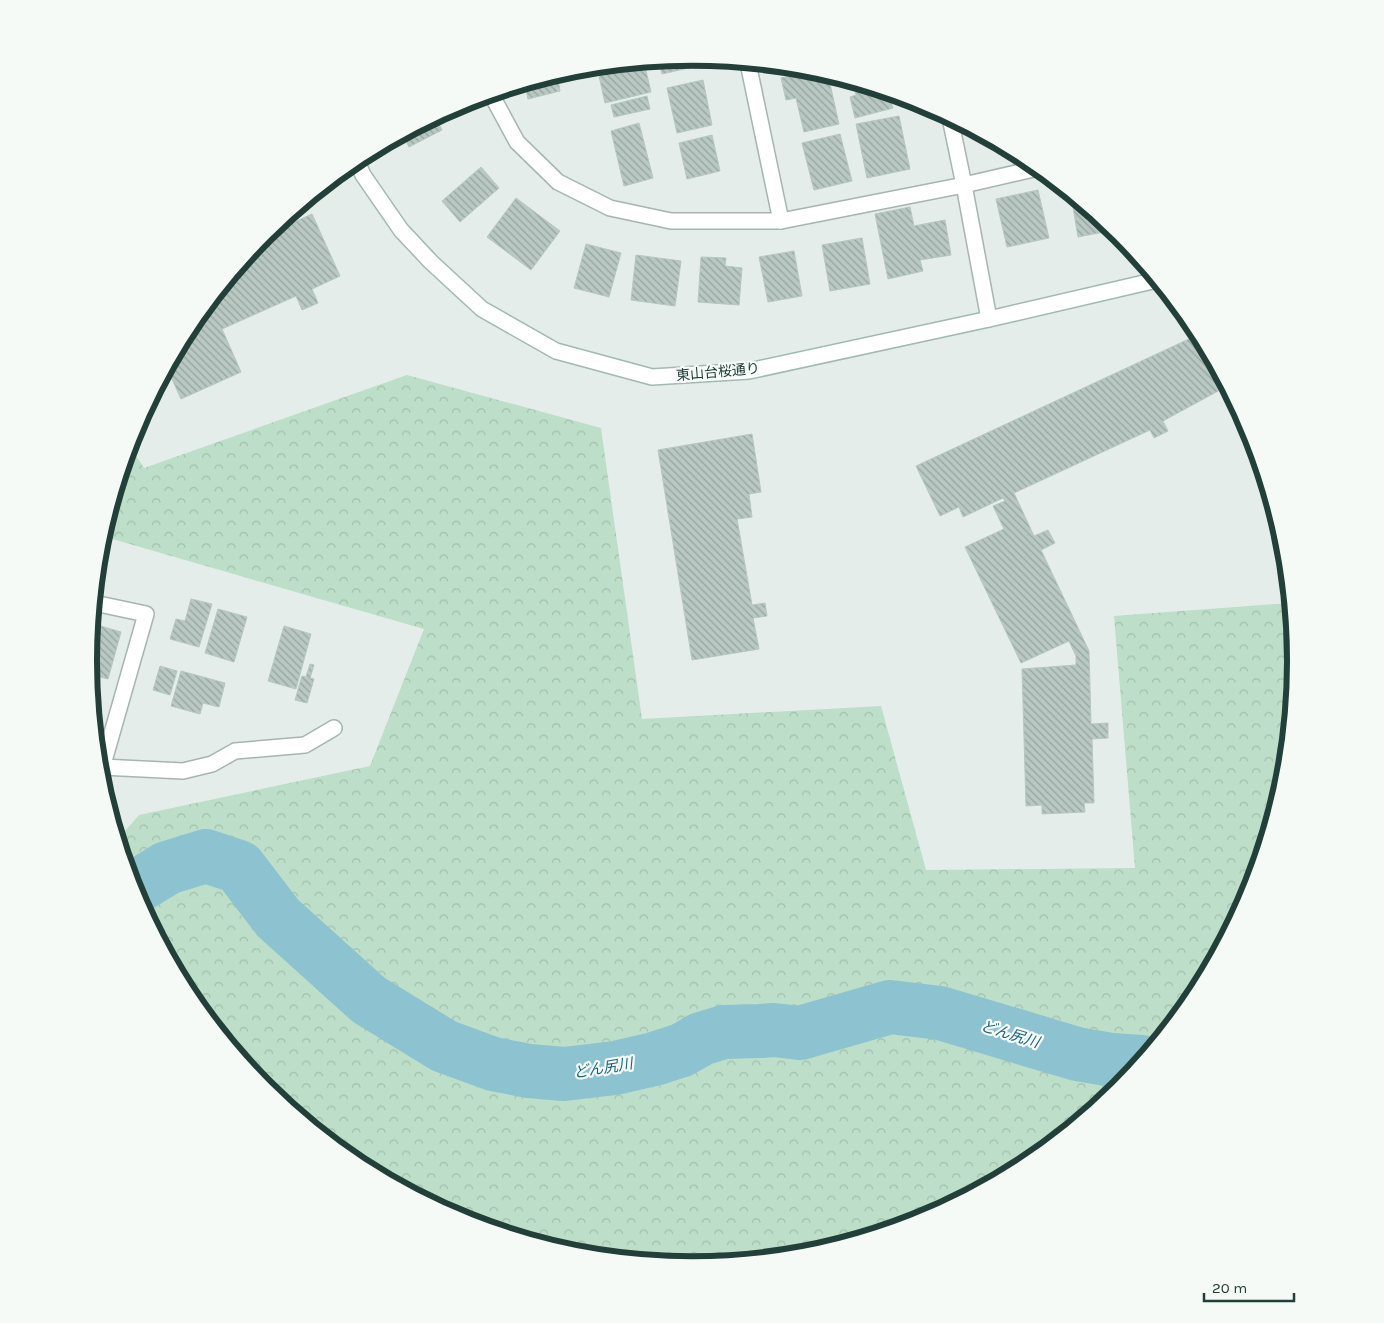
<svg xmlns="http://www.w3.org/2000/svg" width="1384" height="1323" viewBox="0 0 1384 1323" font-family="Karla,'Noto Sans JP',sans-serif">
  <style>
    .forest { fill: url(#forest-crowns) }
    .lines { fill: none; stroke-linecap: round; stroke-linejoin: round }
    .river { stroke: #8dc2d1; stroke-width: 54 }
    .building { fill: url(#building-back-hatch); stroke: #b6c7c1 }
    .street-casing { stroke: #a6b5b1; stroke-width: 18 }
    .secondary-casing { stroke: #a2b9b2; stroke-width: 18 }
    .street { stroke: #fff; stroke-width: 15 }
    .secondary { stroke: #fff; stroke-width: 15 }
    .labels { text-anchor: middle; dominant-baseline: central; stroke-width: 4.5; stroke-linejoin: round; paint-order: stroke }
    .street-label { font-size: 14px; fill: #233f39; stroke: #f5faf7 }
    .water-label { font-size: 15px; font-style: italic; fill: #1e657a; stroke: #f5faf7 }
    .rim { fill: none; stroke: #233f39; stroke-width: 6 }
  </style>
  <defs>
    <pattern id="forest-crowns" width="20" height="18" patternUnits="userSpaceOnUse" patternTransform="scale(1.25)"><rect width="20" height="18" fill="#bddec8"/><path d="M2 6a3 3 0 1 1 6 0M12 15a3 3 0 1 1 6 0" fill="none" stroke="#a2c0ad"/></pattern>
    <pattern id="building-back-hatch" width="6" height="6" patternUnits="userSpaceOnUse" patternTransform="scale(1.25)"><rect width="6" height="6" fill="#b9c8c3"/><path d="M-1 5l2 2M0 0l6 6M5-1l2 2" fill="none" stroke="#96a49f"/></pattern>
  </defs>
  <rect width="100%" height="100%" fill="#e4edea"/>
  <path class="forest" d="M407,375L601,428L642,719L881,706L926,870L1135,868L1114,616L1290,603L1296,662L1284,780L1250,893L1194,997L1119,1089L1027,1164L923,1220L810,1254L692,1265L574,1254L461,1219L356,1164L265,1088L190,997L134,892L118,839L139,815L370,766L424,629L102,536L129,445L144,468Z"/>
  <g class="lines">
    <path class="river" d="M133,889L167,868L206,856L239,867L278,918L369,1000L444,1046L493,1064L529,1071L564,1074L615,1068L654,1059L682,1050L701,1039L724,1032L760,1031L774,1030L800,1033L890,1007L940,1013L1077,1054L1112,1060L1141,1062"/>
  </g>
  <g class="building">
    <path d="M692,58H700L702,65L662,74L659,61Z"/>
    <path d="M644,62L651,92L605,103L597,67Z"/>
    <path d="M814,70L815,74L822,73L828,75L839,124L804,132L796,98L786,100L781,78Z"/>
    <path d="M557,74L560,91L528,99L525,84Z"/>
    <path d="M703,80L712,125L677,133L667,88Z"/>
    <path d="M853,82L894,95L889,96L893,108L855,118L850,97L856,95Z"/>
    <path d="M647,96L650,109L614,117L611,105Z"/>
    <path d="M899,116L910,169L867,178L856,124Z"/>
    <path d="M435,117L442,130L409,147L403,135Z"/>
    <path d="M639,123L653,178L624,186L611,131Z"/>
    <path d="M840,134L852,181L814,190L802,143Z"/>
    <path d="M712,135L720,171L687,179L679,143Z"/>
    <path d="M481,167L499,188L460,222L442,201Z"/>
    <path d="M1038,190L1049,238L1007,247L996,199Z"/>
    <path d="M1071,195L1114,230L1078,237Z"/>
    <path d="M516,198L560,231L531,270L487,237Z"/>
    <path d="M910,207L914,226L945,220L951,255L920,260L923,271L888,279L875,214Z"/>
    <path d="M312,214L340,276L312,289L318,303L302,310L296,296L222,329L241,372L181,399L167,368L190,326L264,236Z"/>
    <path d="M862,238L870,284L830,291L822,245Z"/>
    <path d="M586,244L621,253L609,297L574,288Z"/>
    <path d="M794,251L802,296L768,302L759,257Z"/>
    <path d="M636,255L681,261L675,306L631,300Z"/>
    <path d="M701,257L726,258L725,266L742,268L739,305L698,302Z"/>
    <path d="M1191,338L1194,346L1199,343L1220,390L1163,421L1168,431L1154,438L1150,430L1014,493L1034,536L1048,530L1055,543L1041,550L1089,651L1091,724L1108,723V738L1092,739L1094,803H1084L1085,812L1042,814V805L1026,806L1022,669L1076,665V656L1069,641L1021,663L965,547L1004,529L993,506L1005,501L1003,498L963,517L959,507L940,516L916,466Z"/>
    <path d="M752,434L761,492L749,494L752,517L737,519L752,605L765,603L767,616L753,618L759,649L692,660L658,450Z"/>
    <path d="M191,599L212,604L199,647L170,639L176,619L185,621Z"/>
    <path d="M218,609L247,617L234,662L205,653Z"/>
    <path d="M94,624L121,632L108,679L89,674L88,661L91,636Z"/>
    <path d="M284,626L311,634L296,689L268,681Z"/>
    <path d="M310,664L314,665L310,678L314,679L307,703L295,700L302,676L306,677Z"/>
    <path d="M160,666L177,671L170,695L153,690Z"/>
    <path d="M181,671L225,683L219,707L203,703L200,714L171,706Z"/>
  </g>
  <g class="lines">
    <defs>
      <g id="street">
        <path d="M748,63L781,221"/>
        <path d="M491,94L517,142L558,182L610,208L671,221H781L964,185L1038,168"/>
        <path d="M950,118L964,185L989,319"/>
        <path d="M94,603L146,614L100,775"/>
        <path d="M102,767L183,771L212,764L235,751L305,745L334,728"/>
      </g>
      <path id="secondary" d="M356,159L363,175L401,230L431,262L482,309L556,351L652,377L749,371L989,319L1157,280"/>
    </defs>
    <use href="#street" class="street-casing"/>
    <use href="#secondary" class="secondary-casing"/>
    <use href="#street" class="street"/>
    <use href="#secondary" class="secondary"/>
  </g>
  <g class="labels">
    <g class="street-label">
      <text transform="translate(718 372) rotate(-5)">東山台桜通り</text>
    </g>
    <g class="water-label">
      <text transform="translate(1010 1034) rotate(17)">どん尻川</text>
      <text transform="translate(603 1068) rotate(-9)">どん尻川</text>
    </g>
  </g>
  <path d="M0 0H1384V1323H0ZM97 661a595 595 0 1 1 1190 0a595 595 0 1 1-1190 0Z" fill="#f5faf7" fill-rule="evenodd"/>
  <path class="rim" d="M97 661a595 595 0 1 1 1190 0a595 595 0 1 1-1190 0Z"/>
  <path d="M1204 1293v8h90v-8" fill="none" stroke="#233f39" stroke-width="2.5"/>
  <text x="1212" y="1293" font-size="15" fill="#233f39" stroke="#f5faf7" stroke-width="4" paint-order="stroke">20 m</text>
</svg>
